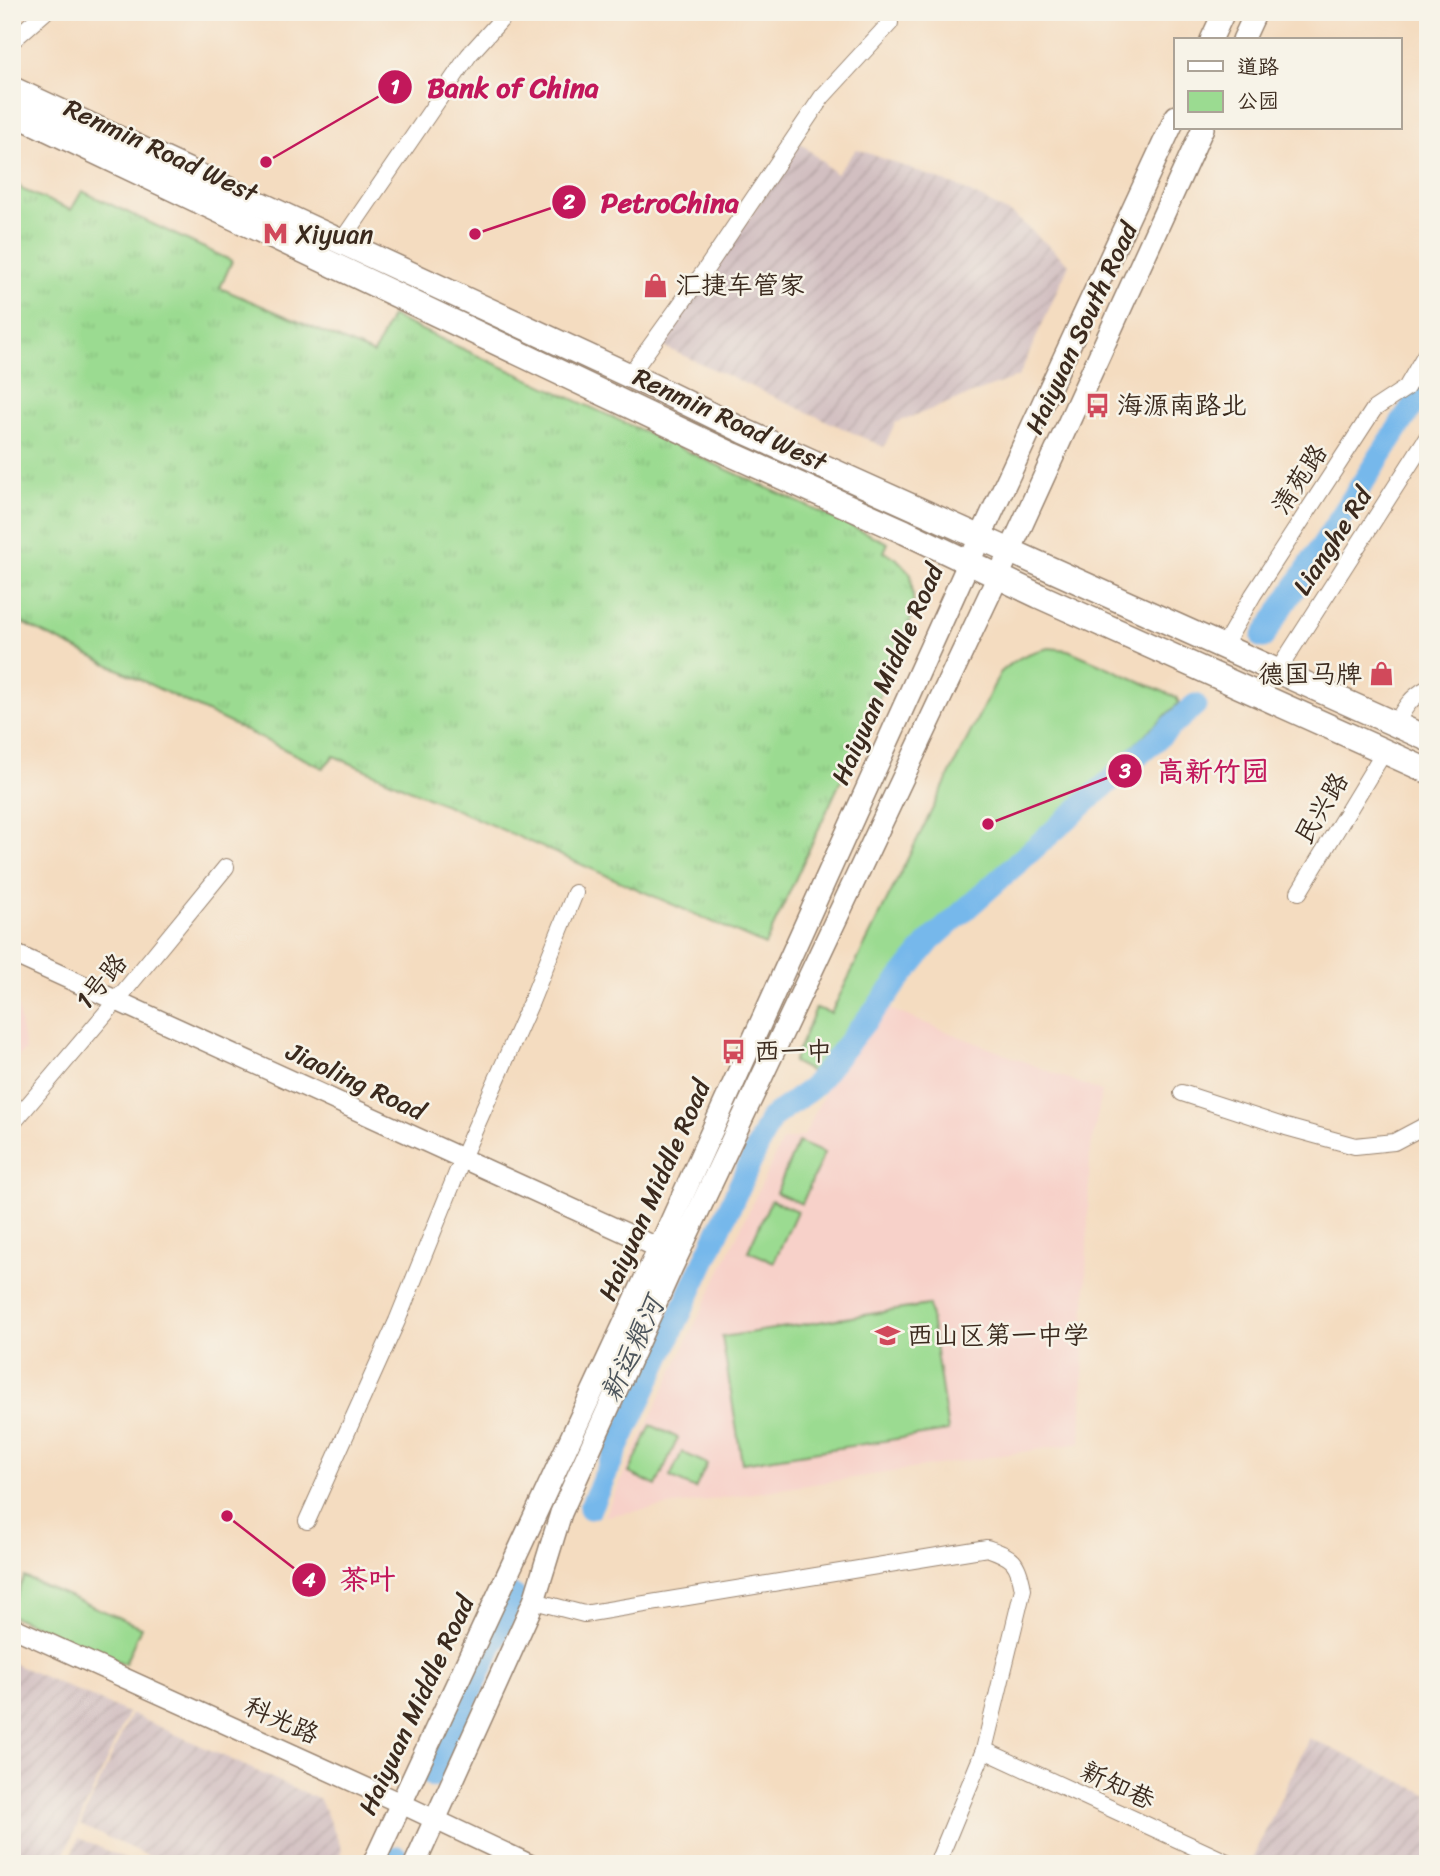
<svg xmlns="http://www.w3.org/2000/svg" width="1440" height="1876" viewBox="0 0 1440 1876" font-family="Sriracha,'LXGW WenKai TC',sans-serif">
  <style>
    .built { fill: #f7d1c9 }
    .industrial { fill: url(#industrial-furrows) }
    .grass { fill: url(#grass-tufts); stroke: #6b8258; stroke-width: 2 }
    .green { fill: #9bdb91; stroke: #6b8258; stroke-width: 2 }
    .lines { fill: none; stroke-linecap: round; stroke-linejoin: round }
    .river { stroke: #76b8eb; stroke-width: 23 }
    .minor-casing { stroke: #98836f; stroke-width: 18 }
    .tertiary-casing { stroke: #98836f; stroke-width: 22 }
    .secondary-casing { stroke: #98836f; stroke-width: 24 }
    .primary-casing { stroke: #98836f; stroke-width: 27 }
    .minor { stroke: #fff; stroke-width: 16 }
    .tertiary { stroke: #fff; stroke-width: 19 }
    .secondary { stroke: #fff; stroke-width: 21 }
    .primary { stroke: #fff; stroke-width: 24 }
    .labels { text-anchor: middle; dominant-baseline: central; stroke-width: 5; stroke-linejoin: round; paint-order: stroke }
    .street-label { font-size: 26px; fill: #3b2a1e; stroke: #f7f3e8 }
    .poi-label { font-size: 26px; fill: #3b2a1e; stroke: #f7f3e8; text-anchor: start }
    .water-label { font-size: 28px; font-style: italic; fill: #4d555c; stroke: #f7f3e8 }
    .leader { fill: none; stroke: #c2185b; stroke-width: 2.5 }
    .callout-dot { fill: #c2185b; stroke: #f7f3e8; stroke-width: 2.5 }
    .mark-label { font-size: 21px; text-anchor: middle; font-weight: bold; fill: #fff }
    .callout-label { font-size: 28px; text-anchor: middle; font-weight: bold; fill: #c2185b; stroke: #f7f3e8; stroke-width: 5; stroke-linejoin: round; paint-order: stroke }
  </style>
  <defs>
    <pattern id="industrial-furrows" width="10" height="10" patternUnits="userSpaceOnUse" patternTransform="scale(1.75)"><rect width="10" height="10" fill="#d2bfc1"/><path d="M-1 1l2-2M0 10L10 0M9 11l2-2" fill="none" stroke="#b5a4a5"/></pattern>
    <pattern id="grass-tufts" width="24" height="20" patternUnits="userSpaceOnUse" patternTransform="scale(1.75)"><rect width="24" height="20" fill="#9bdb91"/><path d="M3 7l-1-3M5 7V3M7 7l1-3M15 17l-1-3M17 17v-4M19 17l1-3" fill="none" stroke="#86bc7d"/></pattern>
  </defs>
  <rect width="100%" height="100%" fill="#f7f3e8"/>
  <filter id="ink" filterUnits="userSpaceOnUse"><feTurbulence type="fractalNoise" baseFrequency=".0143" numOctaves="2"/><feDisplacementMap in="SourceGraphic" scale="14" xChannelSelector="R" yChannelSelector="G"/><feConvolveMatrix kernelMatrix="1 2 1 2 8 2 1 2 1" color-interpolation-filters="sRGB"/></filter>
  <filter id="wash" filterUnits="userSpaceOnUse"><feTurbulence type="fractalNoise" baseFrequency=".00686" numOctaves="4" result="noise"/><feDisplacementMap in="SourceGraphic" scale="28" xChannelSelector="R" yChannelSelector="G"/><feGaussianBlur stdDeviation="1.57" result="paint"/><feColorMatrix in="noise" values="0 0 0 0 0 0 0 0 0 0 0 0 0 0 0 0 0 1.4 0 .05"/><feComposite in="paint" operator="in"/></filter>
  <g filter="url(#wash)">
    <rect width="100%" height="100%" fill="#f4dcc0"/>
    <g class="built">
      <path d="M12,1001L17,1003L25,1050L12,1063Z"/>
      <path d="M889,1009L1102,1092L1090,1152L1081,1443L604,1516L782,1141L804,1136L827,1087Z"/>
    </g>
    <g class="industrial">
      <path d="M801,143L836,174L857,149L957,186L1015,216L1069,264L1019,376L895,423L884,447L660,345Z"/>
      <path d="M12,1663L128,1713L60,1864H12Z"/>
      <path d="M131,1714L320,1800L342,1849L336,1864H166L80,1825Z"/>
      <path d="M1309,1738L1428,1794V1864H1266L1253,1858Z"/>
      <path d="M79,1838L136,1864H68Z"/>
    </g>
    <path class="grass" d="M12,179L23,190L71,210L82,191L232,261L220,288L374,354L391,316L888,543L884,552L896,558L911,574L914,609L902,648L765,945L334,756L323,768L12,618Z"/>
    <g class="green">
      <path d="M1049,648L1068,650L1176,697L1179,703L922,944L817,1075L793,1062L816,1008L831,1013L1000,673C1017,657 1027,653 1049,648Z"/>
      <path d="M798,1142L824,1153L802,1204L776,1193Z"/>
      <path d="M771,1200L797,1211L774,1262L748,1251Z"/>
      <path d="M929,1305L948,1431L742,1463L722,1337Z"/>
      <path d="M651,1425L678,1438L656,1486L629,1473Z"/>
      <path d="M682,1452L707,1464L695,1489L670,1477Z"/>
      <path d="M24,1577L141,1627L125,1664L12,1616V1605Z"/>
    </g>
    <g class="lines">
      <g class="river">
        <path d="M1263,637L1428,382"/>
        <path d="M590,1508L771,1118L812,1088L930,941L1195,705"/>
        <path d="M433,1776L514,1596"/>
        <path d="M394,1864L397,1857"/>
      </g>
    </g>
  </g>
  <g filter="url(#ink)">
    <g class="lines">
      <defs>
        <g id="minor">
          <path d="M12,41L45,12"/>
          <path d="M341,242L469,55L508,12"/>
          <path d="M629,376L706,269L822,97L890,23"/>
          <path d="M1223,647L1253,595L1374,409L1406,388L1428,350"/>
          <path d="M1277,672L1428,436"/>
          <path d="M1396,724C1404,708 1411,697 1428,688"/>
          <path d="M1299,892L1385,750"/>
          <path d="M1182,1093L1286,1127L1355,1146L1394,1142L1428,1124"/>
          <path d="M12,1124L117,1000L226,867"/>
          <path d="M462,1158L531,1002L575,893"/>
          <path d="M307,1521L397,1321L458,1170"/>
          <path d="M534,1601L584,1614L987,1548C1013,1557 1018,1561 1023,1589L984,1750L937,1864"/>
          <path d="M984,1750L1231,1864"/>
        </g>
        <g id="tertiary">
          <path d="M12,953L674,1255"/>
          <path d="M12,1627L400,1803L529,1864"/>
        </g>
        <g id="secondary">
          <path d="M1211,40L1224,12"/>
          <path d="M1243,40L1256,12"/>
          <path d="M373,1864L654,1259L969,562L1176,116"/>
          <path d="M415,1864L534,1601L561,1513L672,1267L1010,551L1203,128"/>
        </g>
        <g id="primary">
          <path d="M12,89L652,386L744,431L1428,739"/>
          <path d="M12,112L733,455L905,532L1039,596L1428,771"/>
        </g>
      </defs>
      <use href="#minor" class="minor-casing"/>
      <use href="#tertiary" class="tertiary-casing"/>
      <use href="#secondary" class="secondary-casing"/>
      <use href="#primary" class="primary-casing"/>
      <use href="#minor" class="minor"/>
      <use href="#tertiary" class="tertiary"/>
      <use href="#secondary" class="secondary"/>
      <use href="#primary" class="primary"/>
    </g>
  </g>
  <defs>
    <symbol id="metro-bare" viewBox="-9 -9 18 18"><path d="M-5.5 5V-5H-3L0 0L3-5H5.5V5H3V-.5L0 4L-3-.5V5Z" fill="#d1495b" stroke="#f7f3e8" stroke-width="2.5" paint-order="stroke"/></symbol>
    <symbol id="shop-bare" viewBox="-9 -9 18 18"><path d="M-5-2.5h2.3a2.7 3.5 0 0 1 5.4 0H5L5.5 6h-11ZM-1.5-2.5h3a1.5 2.3 0 0 0-3 0Z" fill="#d1495b" stroke="#f7f3e8" stroke-width="2.5" paint-order="stroke"/></symbol>
    <symbol id="bus-bare" viewBox="-9 -9 18 18"><path d="M-5-6H5V4H4V6H2V4H-2V6H-4V4H-5ZM-3.5-4V0h7V-4ZM-3.5 1.2v1.5H-2V1.2ZM2 1.2v1.5H3.5V1.2Z" fill="#d1495b" stroke="#f7f3e8" stroke-width="2.5" paint-order="stroke"/></symbol>
    <symbol id="school-bare" viewBox="-9 -9 18 18"><path d="M0-5L7-2L0 1L-7-2ZM-4 1L0 2.5L4 1V4Q0 6-4 4Z" fill="#d1495b" stroke="#f7f3e8" stroke-width="2.5" paint-order="stroke"/></symbol>
  </defs>
  <g fill-rule="evenodd">
    <use href="#metro-bare" x="258" y="216" width="35" height="35"/>
    <use href="#shop-bare" x="638" y="268" width="35" height="35"/>
    <use href="#bus-bare" x="1080" y="388" width="35" height="35"/>
    <use href="#shop-bare" x="1364" y="656" width="35" height="35"/>
    <use href="#bus-bare" x="716" y="1034" width="35" height="35"/>
    <use href="#school-bare" x="870" y="1318" width="35" height="35"/>
  </g>
  <g class="labels">
    <g class="street-label">
      <text transform="translate(161 150) rotate(25)">Renmin Road West</text>
      <text transform="translate(1081 328) rotate(-65)">Haiyuan South Road</text>
      <text transform="translate(730 419) rotate(25)">Renmin Road West</text>
      <text transform="translate(1299 479) rotate(-57)">清苑路</text>
      <text transform="translate(1332 541) rotate(-57)">Lianghe Rd</text>
      <text transform="translate(887 674) rotate(-66)">Haiyuan Middle Road</text>
      <text transform="translate(1321 808) rotate(-59)">民兴路</text>
      <text transform="translate(101 981) rotate(-50)">1号路</text>
      <text transform="translate(356 1081) rotate(25)">Jiaoling Road</text>
      <text transform="translate(654 1190) rotate(-66)">Haiyuan Middle Road</text>
      <text transform="translate(416 1705) rotate(-65)">Haiyuan Middle Road</text>
      <text transform="translate(282 1720) rotate(24)">科光路</text>
      <text transform="translate(1118 1785) rotate(25)">新知巷</text>
    </g>
    <g class="poi-label">
      <text x="296" y="234">Xiyuan</text>
      <text x="675" y="285">汇捷车管家</text>
      <text x="1117" y="405">海源南路北</text>
      <text x="1362" y="674" text-anchor="end">德国马牌</text>
      <text x="754" y="1051">西一中</text>
      <text x="907" y="1335">西山区第一中学</text>
    </g>
    <g class="water-label">
      <text transform="translate(632 1349) rotate(-65)">新运粮河</text>
    </g>
  </g>
  <path class="leader" d="M266 162L395 87M475 234L569 202M988 824L1125 771M227 1516L309 1580"/>
  <g class="callout-dot">
    <circle cx="266" cy="162" r="7"/>
    <circle cx="475" cy="234" r="7"/>
    <circle cx="988" cy="824" r="7"/>
    <circle cx="227" cy="1516" r="7"/>
    <circle cx="395" cy="87" r="18"/>
    <circle cx="569" cy="202" r="18"/>
    <circle cx="1125" cy="771" r="18"/>
    <circle cx="309" cy="1580" r="18"/>
  </g>
  <g class="mark-label">
    <text x="395" y="94">1</text>
    <text x="569" y="209">2</text>
    <text x="1125" y="778">3</text>
    <text x="309" y="1587">4</text>
  </g>
  <g class="callout-label">
    <text x="513" y="97">Bank of China</text>
    <text x="670" y="212">PetroChina</text>
    <text x="1213" y="781">高新竹园</text>
    <text x="368" y="1589">茶叶</text>
  </g>
  <rect width="1440" height="1876" fill="none" stroke="#f7f3e8" stroke-width="42"/>
  <rect x="1174" y="38" width="228" height="91" fill="#f7f3e8" stroke="#aca397" stroke-width="2"/>
  <rect x="1188" y="61" width="35" height="10" fill="#ffffff" stroke="#aca397" stroke-width="2"/>
  <text x="1237" y="74" font-size="21" fill="#3b2a1e">道路</text>
  <rect x="1188" y="91" width="35" height="21" fill="#9bdb91" stroke="#aca397" stroke-width="2"/>
  <text x="1237" y="108" font-size="21" fill="#3b2a1e">公园</text>
</svg>
